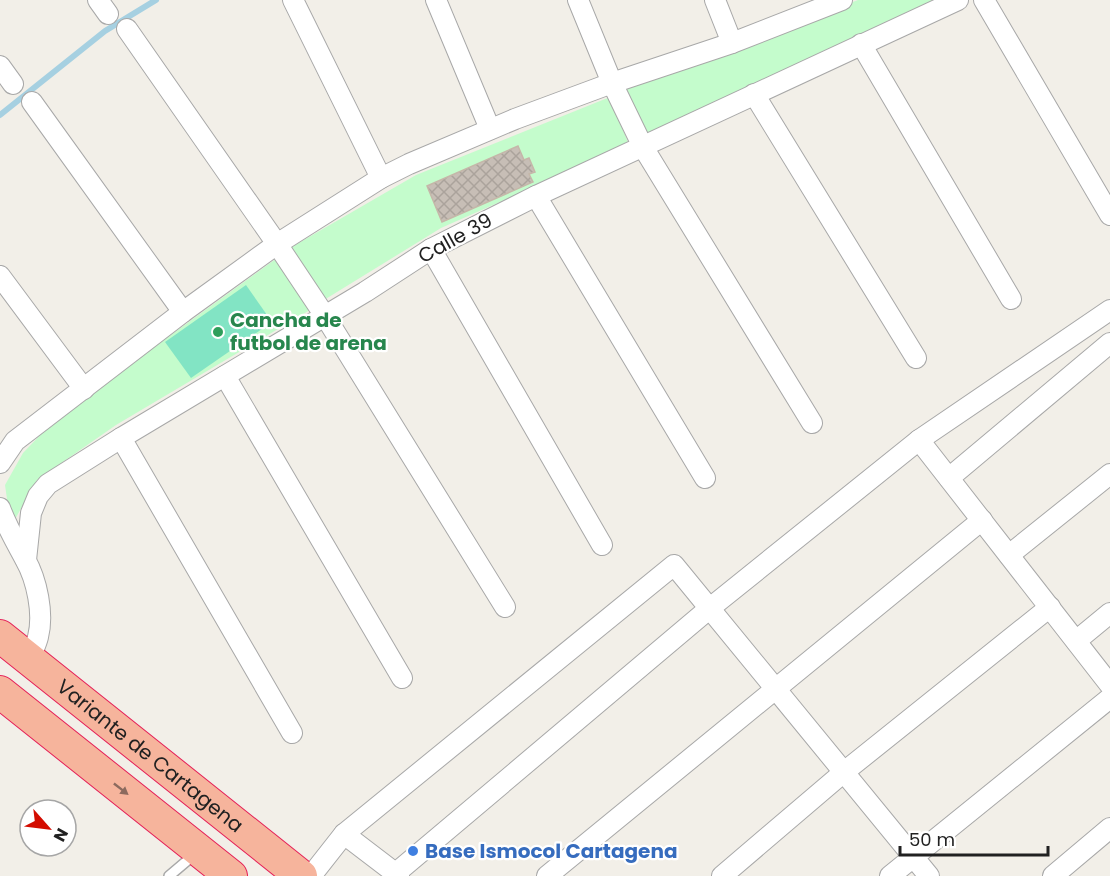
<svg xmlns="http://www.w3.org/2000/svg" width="1110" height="876" viewBox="0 0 1110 876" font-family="Poppins,sans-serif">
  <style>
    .park { fill: #c4fccc }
    .pitch { fill: #82e4c4 }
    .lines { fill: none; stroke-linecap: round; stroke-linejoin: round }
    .stream { stroke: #a6d0e1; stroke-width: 6 }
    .building { fill: url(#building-cross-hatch); stroke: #c5b7a9; stroke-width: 1.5 }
    .service-casing { stroke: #a8a8a8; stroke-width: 12 }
    .minor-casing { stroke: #a8a8a8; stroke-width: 22 }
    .trunk-casing { stroke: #e52058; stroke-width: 34 }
    .service { stroke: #fff; stroke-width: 9 }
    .minor { stroke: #fff; stroke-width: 20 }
    .trunk { stroke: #f6b49c; stroke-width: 32 }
    .oneway { fill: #8c6a5e }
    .leisure-dot { fill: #2e9e5b; stroke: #fff; stroke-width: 2 }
    .shop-dot { fill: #3f7fe0; stroke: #fff; stroke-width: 2 }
    .labels { text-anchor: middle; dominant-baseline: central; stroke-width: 4.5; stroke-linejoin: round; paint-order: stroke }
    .street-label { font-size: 20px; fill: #212121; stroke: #fff }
    .leisure-label { font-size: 20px; font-weight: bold; fill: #27864d; stroke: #fff; text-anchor: start }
    .shop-label { font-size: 20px; font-weight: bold; fill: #366cbe; stroke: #fff; text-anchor: start }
  </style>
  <defs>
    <pattern id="building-cross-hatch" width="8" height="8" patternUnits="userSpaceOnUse" patternTransform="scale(1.5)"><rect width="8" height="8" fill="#c7beb6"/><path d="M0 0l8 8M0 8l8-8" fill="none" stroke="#aba39c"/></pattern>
  </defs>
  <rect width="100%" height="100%" fill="#f2efe8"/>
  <g class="park">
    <path d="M858,0H933L645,135L625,88Z"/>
    <path d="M610,97L629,145L441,228L324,300L290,248L416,175Z"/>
    <path d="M277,258L310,310L116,425L37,480L14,521L9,513L5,485L23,453L47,428L84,398Z"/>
  </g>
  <path class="pitch" d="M246,285L272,322L191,378L165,342Z"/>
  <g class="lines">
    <path class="stream" d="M0,115L105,31L156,0"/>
  </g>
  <path class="building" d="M518,146L524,160L529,158L535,172L529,174L533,182L442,222L427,186Z"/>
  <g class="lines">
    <defs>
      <path id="service" d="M169,876L195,854"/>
      <g id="minor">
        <path d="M98,0L108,14"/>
        <path d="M293,0L381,178"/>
        <path d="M436,0L490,129"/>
        <path d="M578,0L612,83L643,147L812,423"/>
        <path d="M715,0L732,43"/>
        <path d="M984,0L1110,215"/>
        <path d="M127,29L277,244L325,316L505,607"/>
        <path d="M861,44L1011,299"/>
        <path d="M0,66L13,84"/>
        <path d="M754,94L916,358"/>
        <path d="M32,102L183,312"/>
        <path d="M536,196L705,478"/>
        <path d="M431,249L602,545"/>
        <path d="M0,276L84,389"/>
        <path d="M225,376L402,678"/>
        <path d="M121,438L292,733"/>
        <path d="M919,440L1110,685"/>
        <path d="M0,463L15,441L183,312L277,244L381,178L409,164L515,119L612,83L732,43L842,0"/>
        <path d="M949,478L1110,343"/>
        <path d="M0,508C7,527 16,542 25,559C37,580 44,614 38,637C36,645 32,652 30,660"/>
        <path d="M1009,555L1110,474"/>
        <path d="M26,560L31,513L38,496L48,484L121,438L365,292L431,249L536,196L958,0"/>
        <path d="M1076,641L1110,613"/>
        <path d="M344,834L399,876"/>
        <path d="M396,873L710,608L919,440L1110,310"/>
        <path d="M311,876L344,834L674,565L929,876"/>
        <path d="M547,876L982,520"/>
        <path d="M722,876L844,772L1050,607"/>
        <path d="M890,876L1110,698"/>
        <path d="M1053,876L1110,828"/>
      </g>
      <g id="trunk">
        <path id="s1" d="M0,636L301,876"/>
        <path d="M0,692L231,876"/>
      </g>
    </defs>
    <use href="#service" class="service-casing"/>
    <use href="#minor" class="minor-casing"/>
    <use href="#trunk" class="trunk-casing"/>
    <use href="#service" class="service"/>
    <use href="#minor" class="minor"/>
    <use href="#trunk" class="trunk"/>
  </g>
  <defs><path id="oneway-solid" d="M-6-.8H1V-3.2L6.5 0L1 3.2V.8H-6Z" transform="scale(1.5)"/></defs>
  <use class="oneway" href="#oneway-solid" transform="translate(121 789) rotate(38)"/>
  <circle class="leisure-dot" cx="218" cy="332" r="6"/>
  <circle class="shop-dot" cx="413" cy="851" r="6"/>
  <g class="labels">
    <g class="street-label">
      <text transform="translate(455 238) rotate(-29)">Calle 39</text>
      <text stroke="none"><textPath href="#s1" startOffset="192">Variante de Cartagena</textPath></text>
    </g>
    <g class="leisure-label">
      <text x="230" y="320">Cancha de<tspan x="230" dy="23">futbol de arena</tspan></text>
    </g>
    <g class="shop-label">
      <text x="425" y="851">Base Ismocol Cartagena</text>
    </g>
  </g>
  <g transform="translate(48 828) rotate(118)"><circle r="28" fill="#ffffff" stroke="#a6a6a6" stroke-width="1.5"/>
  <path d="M0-4.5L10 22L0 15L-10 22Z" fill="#d30c00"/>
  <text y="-9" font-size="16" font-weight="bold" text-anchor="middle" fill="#212121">N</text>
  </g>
  <path d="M900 846v9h148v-9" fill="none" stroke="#212121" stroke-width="3"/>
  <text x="909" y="846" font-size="18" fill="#212121" stroke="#ffffff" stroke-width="4.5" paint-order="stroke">50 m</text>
</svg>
